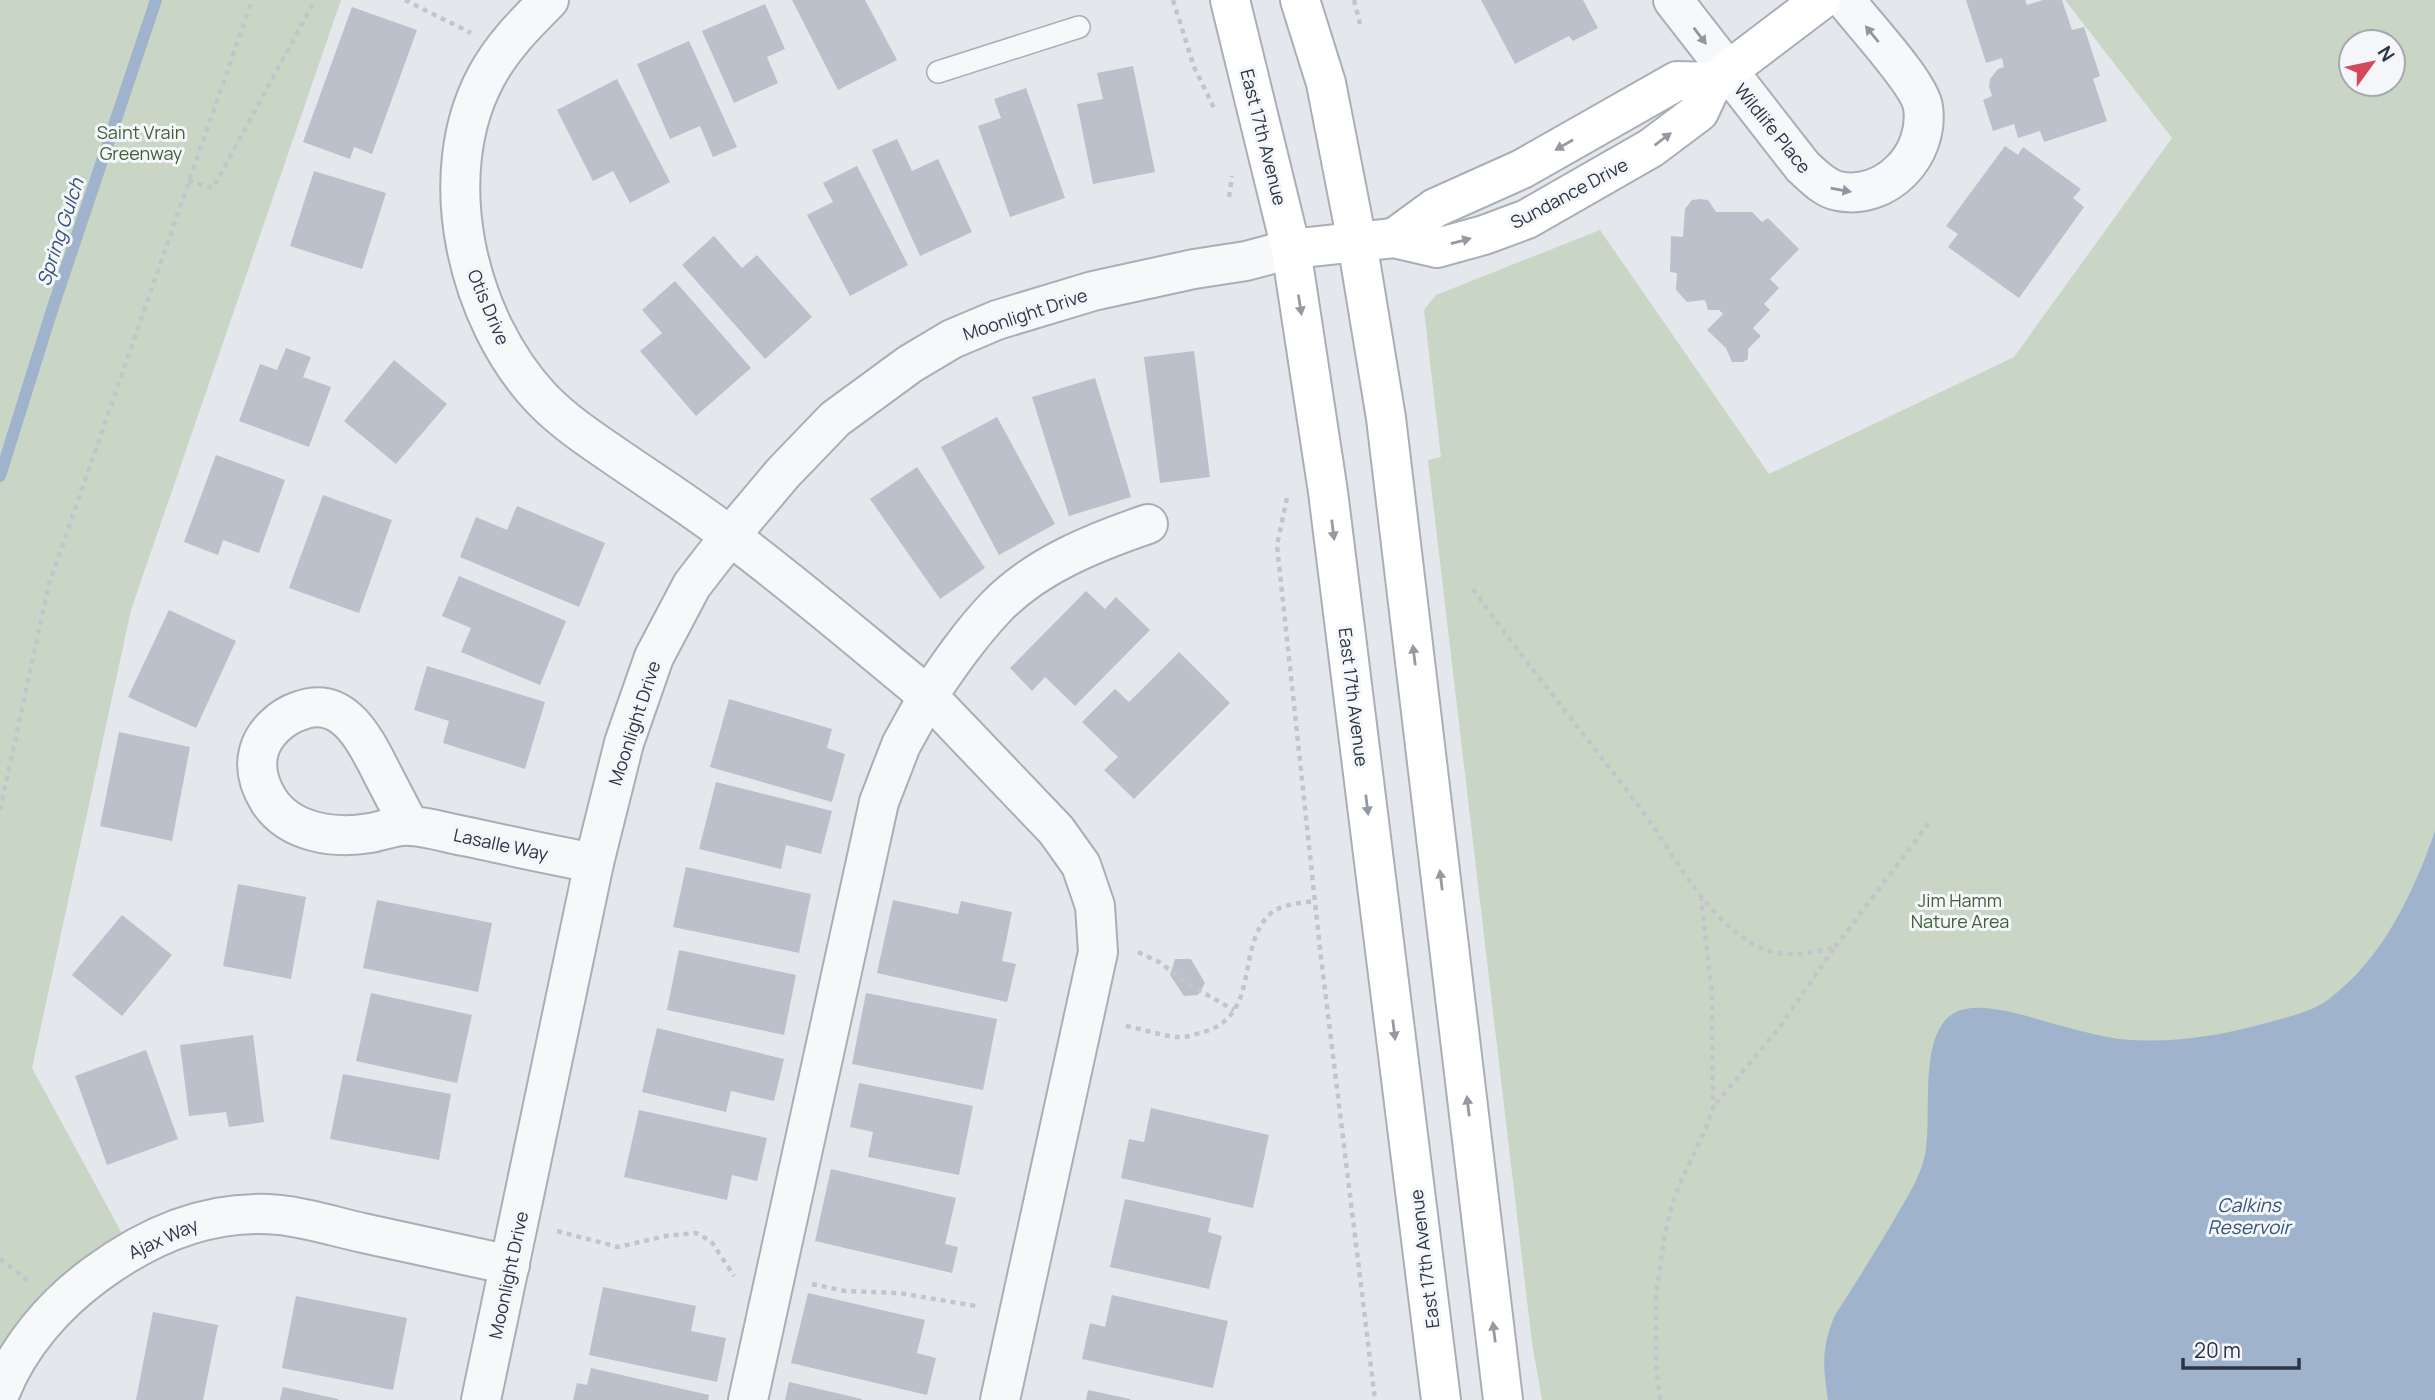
<svg xmlns="http://www.w3.org/2000/svg" width="2435" height="1400" viewBox="0 0 2435 1400" font-family="Manrope,sans-serif">
  <style>
    .green { fill: #c9d6c5; fill-rule: evenodd }
    .water { fill: #9fb4cc }
    .lines { fill: none; stroke-linecap: round; stroke-linejoin: round }
    .stream { stroke: #9fb4cc; stroke-width: 12 }
    .building { fill: #bbc0ca }
    .lane-casing { stroke: #a9aeb7; stroke-width: 24 }
    .street-casing { stroke: #a9aeb7; stroke-width: 42 }
    .secondary-casing { stroke: #a9aeb7; stroke-width: 42 }
    .path { stroke: #c2c5cb; stroke-width: 4.5; stroke-dasharray: 5 5; stroke-linecap: butt }
    .lane { stroke: #f7f8fa; stroke-width: 21 }
    .street { stroke: #f7f8fa; stroke-width: 38 }
    .secondary { stroke: #fff; stroke-width: 38 }
    .oneway { fill: #9196a0 }
    .oneway2 { fill: #959aa2 }
    .labels { text-anchor: middle; dominant-baseline: central; stroke-width: 6; stroke-linejoin: round; paint-order: stroke }
    .street-label { font-size: 18px; fill: #2b3445; stroke: #f4f6f9 }
    .park-label { font-size: 18px; fill: #3f6138; stroke: #f4f6f9 }
    .water-label { font-size: 19px; font-style: italic; fill: #34527a; stroke: #f4f6f9 }
  </style>
  <rect width="100%" height="100%" fill="#e4e7ec"/>
  <g class="green">
    <path d="M0,0H341L131,610L32,1068L131,1250L0,1368Z"/>
    <path d="M2065,0H2435V1400H1542L1532,1343L1428,460L1441,457L1424,310L1436,295L1600,230L1769,474L2014,357L2172,138ZM2351,42H2393V84H2351Z"/>
  </g>
  <path class="water" d="M2435,831V1400H1828C1823,1365 1821,1348 1835,1315C1855,1284 1875,1252 1894,1220C1907,1197 1922,1176 1926,1149C1932,1114 1918,1034 1954,1013C1980,998 2034,1019 2062,1026C2080,1031 2100,1036 2119,1039C2170,1044 2221,1036 2270,1022C2290,1016 2312,1012 2329,999C2383,958 2413,894 2435,831Z"/>
  <g class="lines">
    <path class="stream" d="M0,476L53,307L156,0"/>
  </g>
  <g class="building">
    <path d="M792,0H865L897,60L838,90Z"/>
    <path d="M1481,0H1583L1598,28L1573,41L1569,36L1515,64Z"/>
    <path d="M1966,0H2025L2027,5L2043,0H2062L2072,30L2084,27L2100,76L2093,79L2107,121L2044,142L2040,131L2018,138L2014,124L1993,131L1983,100L1992,96L1989,86L1990,79L1998,69L2004,67L2002,58L1986,63Z"/>
    <path d="M765,4L785,49L767,57L778,83L734,103L702,31Z"/>
    <path d="M352,7L417,30L372,154L354,147L350,159L303,142Z"/>
    <path d="M689,41L737,147L713,157L700,126L670,139L637,64Z"/>
    <path d="M1133,66L1155,172L1093,184L1077,104L1103,99L1097,73Z"/>
    <path d="M617,79L670,182L630,203L613,171L593,181L557,110Z"/>
    <path d="M1026,88L1065,198L1010,217L978,126L1001,118L994,99Z"/>
    <path d="M897,139L912,171L938,159L972,232L920,256L872,150Z"/>
    <path d="M2005,146L2018,155L2023,147L2081,189L2073,198L2084,207L2019,298L1948,247L1958,234L1946,226Z"/>
    <path d="M857,166L908,265L850,296L807,215L833,202L823,183Z"/>
    <path d="M314,171L386,193L362,269L290,246Z"/>
    <path d="M1700,199L1708,200L1716,212H1752L1762,222L1768,218L1799,249L1770,279L1779,288L1764,304L1770,310L1753,328L1761,336L1748,349V359L1743,362H1732L1726,348L1707,330L1723,314L1719,310H1708L1705,300L1687,302L1676,290L1677,273L1670,272L1671,236L1683,237L1685,209L1692,200Z"/>
    <path d="M714,236L742,268L757,255L812,317L765,359L682,265Z"/>
    <path d="M675,281L751,368L696,416L640,351L662,333L642,310Z"/>
    <path d="M286,348L311,357L303,377L331,387L309,447L239,421L260,364L277,370Z"/>
    <path d="M1194,351L1210,477L1160,483L1144,357Z"/>
    <path d="M394,360L447,404L396,464L344,421Z"/>
    <path d="M1095,378L1131,497L1069,516L1032,397Z"/>
    <path d="M997,417L1055,524L999,555L941,447Z"/>
    <path d="M216,455L285,480L259,553L223,540L218,555L184,542Z"/>
    <path d="M917,467L985,568L940,599L870,499Z"/>
    <path d="M323,495L392,520L359,613L289,588Z"/>
    <path d="M517,506L605,543L579,607L460,557L476,517L507,530Z"/>
    <path d="M459,576L566,621L540,685L461,652L471,628L442,616Z"/>
    <path d="M1086,591L1105,609L1116,597L1150,630L1075,706L1045,677L1032,691L1010,668Z"/>
    <path d="M169,610L236,641L196,728L128,697Z"/>
    <path d="M1179,652L1230,703L1134,799L1104,770L1118,757L1082,722L1115,689L1129,702Z"/>
    <path d="M427,666L545,702L525,769L443,743L449,721L414,710Z"/>
    <path d="M729,699L832,729L827,748L845,754L832,802L710,767Z"/>
    <path d="M119,732L190,747L172,841L100,826Z"/>
    <path d="M716,782L832,811L821,854L786,845L781,869L699,849Z"/>
    <path d="M686,867L811,894L799,953L673,927Z"/>
    <path d="M238,884L306,897L291,979L223,966Z"/>
    <path d="M377,900L492,923L478,992L363,968Z"/>
    <path d="M893,900L958,914L961,901L1012,912L1002,961L1016,964L1007,1002L877,973Z"/>
    <path d="M122,915L172,955L122,1016L72,975Z"/>
    <path d="M679,950L796,975L784,1035L667,1010Z"/>
    <path d="M1175,959H1191L1205,983L1198,995L1184,996L1170,975Z"/>
    <path d="M371,993L472,1015L457,1083L356,1061Z"/>
    <path d="M866,993L997,1019L983,1090L852,1064Z"/>
    <path d="M657,1028L784,1059L774,1101L731,1091L726,1112L642,1092Z"/>
    <path d="M253,1035L264,1122L229,1127L226,1112L189,1116L180,1045Z"/>
    <path d="M146,1050L178,1139L107,1165L75,1076Z"/>
    <path d="M343,1074L451,1094L439,1160L330,1139Z"/>
    <path d="M859,1083L973,1106L959,1175L868,1157L873,1132L850,1127Z"/>
    <path d="M1151,1108L1269,1135L1253,1208L1121,1178L1129,1139L1144,1142Z"/>
    <path d="M639,1110L767,1138L757,1181L732,1175L727,1200L624,1177Z"/>
    <path d="M831,1169L956,1198L945,1244L958,1247L952,1273L815,1241Z"/>
    <path d="M1125,1199L1211,1218L1208,1232L1222,1236L1209,1289L1110,1267Z"/>
    <path d="M603,1287L696,1306L691,1331L726,1338L717,1382L589,1355Z"/>
    <path d="M808,1293L925,1320L917,1353L936,1358L927,1395L791,1363Z"/>
    <path d="M1112,1295L1228,1321L1213,1388L1082,1359L1090,1323L1105,1327Z"/>
    <path d="M296,1296L407,1318L393,1390L282,1368Z"/>
    <path d="M153,1312L218,1325L203,1400H136Z"/>
    <path d="M591,1368L709,1395L708,1400H573L577,1383L587,1385Z"/>
    <path d="M789,1382L862,1399V1400H785Z"/>
    <path d="M283,1387L338,1399V1400H280Z"/>
    <path d="M1088,1390L1130,1399V1400H1086Z"/>
  </g>
  <g class="lines">
    <defs>
      <path id="lane" d="M938,72L1079,27"/>
      <g id="street">
        <path d="M549,0C525,24 502,47 486,77C433,176 467,319 541,398C562,420 587,437 612,454C651,481 692,507 730,536C797,586 862,642 928,696L901,745L879,802L748,1400"/>
        <path d="M1673,0L1803,167C1813,176 1824,188 1838,191C1886,201 1930,155 1923,107C1920,84 1862,22 1845,0"/>
        <path d="M409,825C400,808 391,790 382,773C365,740 344,694 299,711C281,717 264,733 259,751C254,769 259,785 269,801C290,833 334,839 370,833C383,831 398,824 411,826C430,827 450,834 469,837C510,846 552,855 594,863"/>
        <path d="M0,1393C19,1345 55,1304 96,1274C150,1234 211,1208 280,1215C308,1218 336,1227 363,1233C412,1244 461,1254 510,1265"/>
        <path d="M481,1400L594,863L624,743L654,657L692,585L730,536L783,473L835,419L910,364L952,339L997,320L1093,291L1194,269L1246,261L1291,249"/>
        <path d="M1000,1400L1098,952L1095,906L1081,865L1056,830L928,696C949,665 971,633 997,606C1037,565 1095,542 1148,524"/>
      </g>
      <g id="secondary">
        <path d="M1230,0L1291,249L1328,492L1441,1400"/>
        <path d="M1300,0L1326,83L1357,242L1386,418L1503,1400"/>
        <path d="M1394,238L1435,208L1522,169L1677,81L1713,82"/>
        <path d="M1291,249L1394,238L1437,248L1484,235L1527,219L1651,148L1699,112L1713,82L1821,0"/>
      </g>
    </defs>
    <use href="#lane" class="lane-casing"/>
    <use href="#street" class="street-casing"/>
    <use href="#secondary" class="secondary-casing"/>
    <g class="path">
      <path d="M405,0L471,33"/>
      <path d="M1173,0L1194,67L1215,110"/>
      <path d="M1354,0L1360,24"/>
      <path d="M188,181L213,188L315,0"/>
      <path d="M1229,197L1232,176"/>
      <path d="M1287,498L1277,545L1320,949L1375,1400"/>
      <path d="M1473,589C1525,662 1581,730 1635,801C1672,849 1703,918 1757,946C1781,959 1810,954 1835,947L1779,1028L1713,1107"/>
      <path d="M0,810L49,584L252,0"/>
      <path d="M1835,947L1929,823"/>
      <path d="M1138,952L1159,962L1188,984L1234,1010"/>
      <path d="M1126,1026C1143,1029 1161,1036 1179,1037C1185,1038 1193,1035 1200,1033C1262,1018 1235,949 1269,915C1280,904 1301,903 1315,901"/>
      <path d="M557,1231L618,1247L666,1236L696,1233L711,1241L734,1276"/>
      <path d="M0,1259L30,1282"/>
      <path d="M812,1284L845,1291L899,1293L976,1306"/>
      <path d="M1660,1400L1656,1364V1294L1665,1234L1673,1202L1682,1178L1705,1131L1713,1107L1712,993L1701,899"/>
    </g>
    <use href="#lane" class="lane"/>
    <use href="#street" class="street"/>
    <use href="#secondary" class="secondary"/>
  </g>
  <defs><path id="oneway-solid" d="M-6-.8H1V-3.2L6.5 0L1 3.2V.8H-6Z" transform="scale(1.75)"/></defs>
  <g class="oneway">
    <use href="#oneway-solid" transform="translate(1872 34) rotate(-129)"/>
    <use href="#oneway-solid" transform="translate(1700 36) rotate(53)"/>
    <use href="#oneway-solid" transform="translate(1841 190) rotate(10)"/>
  </g>
  <g class="oneway2">
    <use href="#oneway-solid" transform="translate(1663 139) rotate(-37)"/>
    <use href="#oneway-solid" transform="translate(1564 145) rotate(150)"/>
    <use href="#oneway-solid" transform="translate(1461 241) rotate(-15)"/>
    <use href="#oneway-solid" transform="translate(1300 305) rotate(81)"/>
    <use href="#oneway-solid" transform="translate(1333 530) rotate(83)"/>
    <use href="#oneway-solid" transform="translate(1414 655) rotate(-97)"/>
    <use href="#oneway-solid" transform="translate(1367 805) rotate(83)"/>
    <use href="#oneway-solid" transform="translate(1441 880) rotate(-97)"/>
    <use href="#oneway-solid" transform="translate(1394 1030) rotate(83)"/>
    <use href="#oneway-solid" transform="translate(1468 1106) rotate(-97)"/>
    <use href="#oneway-solid" transform="translate(1494 1332) rotate(-97)"/>
  </g>
  <g class="labels">
    <g class="street-label">
      <text transform="translate(1773 128) rotate(51)">Wildlife Place</text>
      <text transform="translate(1264 137) rotate(76)">East 17th Avenue</text>
      <text transform="translate(1569 193) rotate(-28)">Sundance Drive</text>
      <text transform="translate(489 307) rotate(67)">Otis Drive</text>
      <text transform="translate(1025 314) rotate(-18)">Moonlight Drive</text>
      <text transform="translate(1354 697) rotate(83)">East 17th Avenue</text>
      <text transform="translate(634 723) rotate(-72)">Moonlight Drive</text>
      <text transform="translate(501 844) rotate(12)">Lasalle Way</text>
      <text transform="translate(163 1238) rotate(-24)">Ajax Way</text>
      <text transform="translate(1424 1259) rotate(-97)">East 17th Avenue</text>
      <text transform="translate(508 1275) rotate(-78)">Moonlight Drive</text>
    </g>
    <g class="park-label">
      <text x="141" y="132">Saint Vrain<tspan x="141" dy="21">Greenway</tspan></text>
      <text x="1960" y="900">Jim Hamm<tspan x="1960" dy="21">Nature Area</tspan></text>
    </g>
    <g class="water-label">
      <text transform="translate(60 232) rotate(-72)">Spring Gulch</text>
      <text x="2249" y="1205">Calkins<tspan x="2249" dy="22">Reservoir</tspan></text>
    </g>
  </g>
  <g transform="translate(2372 63) rotate(57)"><circle r="33" fill="#f4f6f9" stroke="#a4a8b1" stroke-width="2"/>
  <path d="M0-5L12 26L0 18L-12 26Z" fill="#d1495b"/>
  <text y="-10" font-size="19" font-weight="bold" text-anchor="middle" fill="#2b3445">N</text>
  </g>
  <path d="M2183 1358v10h116v-10" fill="none" stroke="#2b3445" stroke-width="3.5"/>
  <text x="2194" y="1358" font-size="21" fill="#2b3445" stroke="#f4f6f9" stroke-width="5" paint-order="stroke">20 m</text>
</svg>
